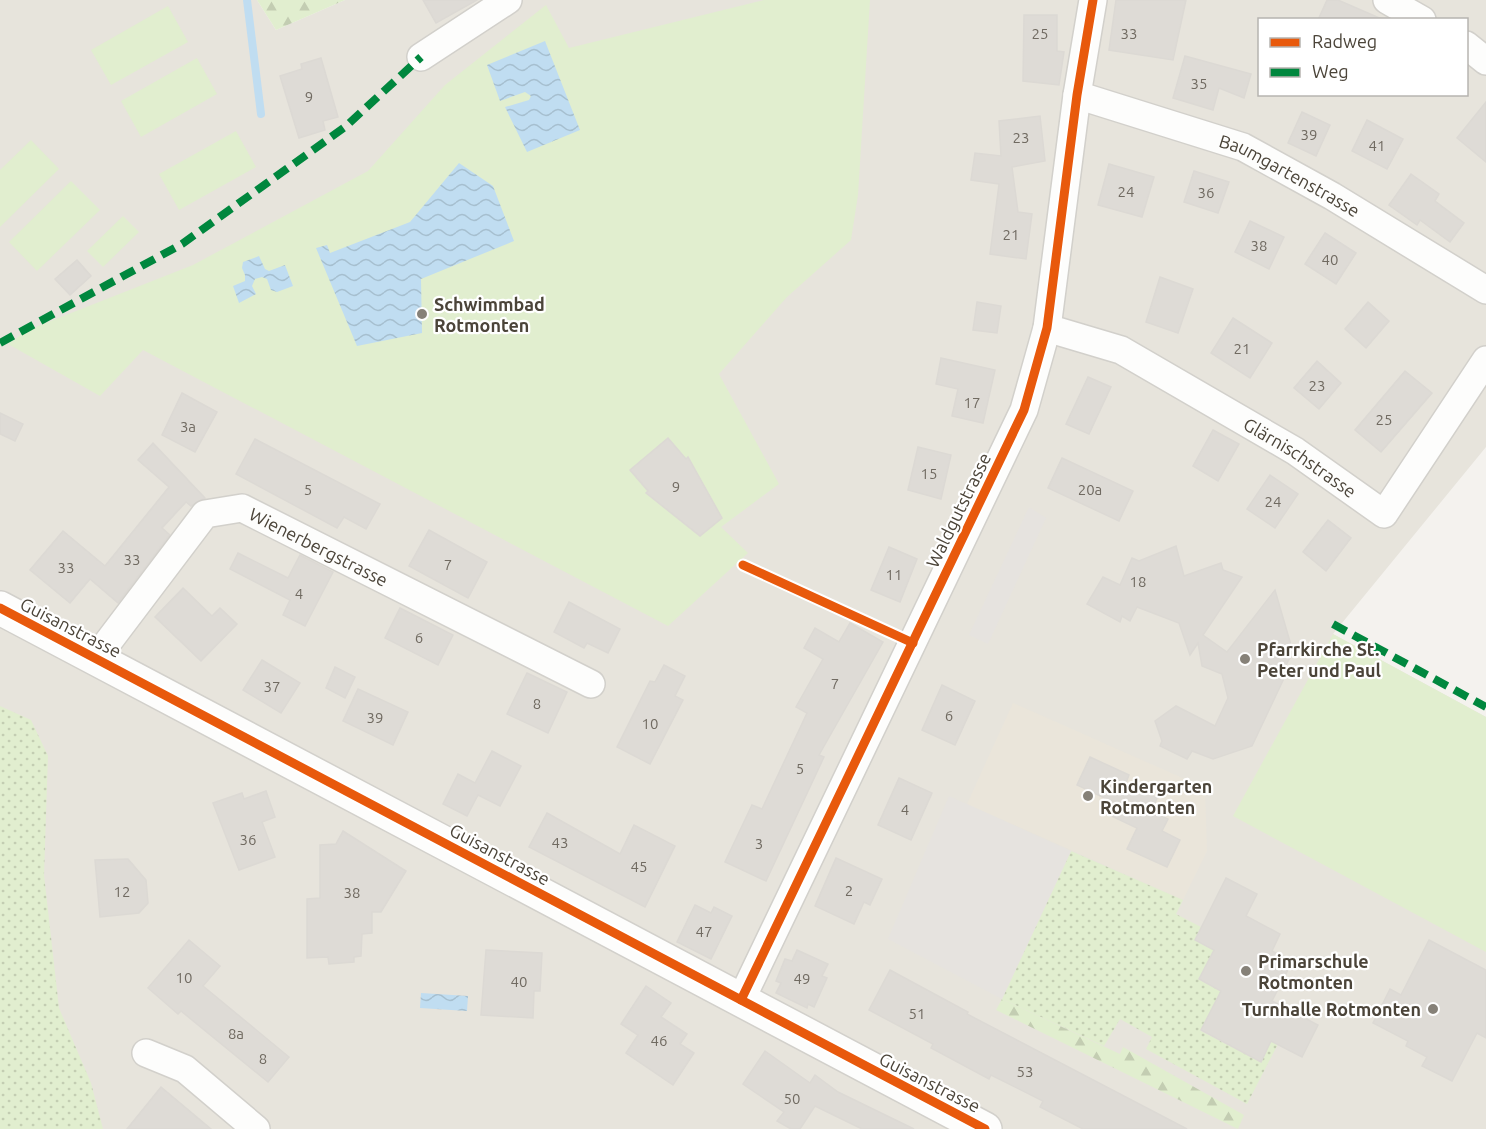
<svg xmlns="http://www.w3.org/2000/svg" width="1486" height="1129" viewBox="0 0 1486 1129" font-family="Ubuntu,sans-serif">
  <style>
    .residential { fill: #e7e4dc; fill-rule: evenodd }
    .education { fill: #eae5da }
    .green { fill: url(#green-dots) }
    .forest { fill: url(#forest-firs) }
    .pitch { fill: #e1eecf }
    .parking { fill: #e6e3df }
    .water { fill: url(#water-waves) }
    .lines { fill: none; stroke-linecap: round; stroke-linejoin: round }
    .stream { stroke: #c0ddf1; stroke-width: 8 }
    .building { fill: #dedbd6; stroke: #dcd9d4; stroke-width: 1.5 }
    .minor-casing { stroke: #d2d0cb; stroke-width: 30 }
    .tertiary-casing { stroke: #d2d0cb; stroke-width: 36 }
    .minor { stroke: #fdfdfc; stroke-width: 27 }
    .tertiary { stroke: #fdfdfc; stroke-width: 33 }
    .quiet { stroke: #00873e; stroke-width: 8; stroke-dasharray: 15 8; stroke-linecap: butt }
    .cycleway-casing { stroke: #fff; stroke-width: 13 }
    .cycleway { stroke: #e8590c; stroke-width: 9 }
    .poi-dot { fill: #868178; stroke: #fff; stroke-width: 2 }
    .labels { text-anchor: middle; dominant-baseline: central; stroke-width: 4.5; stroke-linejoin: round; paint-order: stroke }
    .number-label { font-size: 15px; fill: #706a61 }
    .street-label { font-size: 18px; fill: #4b4439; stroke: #fff }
    .poi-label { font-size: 18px; font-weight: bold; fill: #4b4439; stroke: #fff; text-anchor: start }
  </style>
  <defs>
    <pattern id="green-dots" width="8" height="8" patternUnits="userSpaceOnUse" patternTransform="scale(1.5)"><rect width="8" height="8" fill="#e1eecf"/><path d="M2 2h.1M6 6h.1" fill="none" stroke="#c3cdb2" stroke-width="1.8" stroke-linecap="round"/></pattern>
    <pattern id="forest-firs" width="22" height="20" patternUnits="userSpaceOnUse" patternTransform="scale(1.5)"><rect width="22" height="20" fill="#e1eecf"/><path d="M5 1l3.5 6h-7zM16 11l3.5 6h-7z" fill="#c3cdb2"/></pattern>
    <pattern id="water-waves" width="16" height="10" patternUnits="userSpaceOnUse" patternTransform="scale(1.5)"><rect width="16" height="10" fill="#c0ddf1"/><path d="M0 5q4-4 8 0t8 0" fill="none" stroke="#a6bfcf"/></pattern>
  </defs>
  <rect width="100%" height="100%" fill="#f4f2ee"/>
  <path class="residential" d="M0,0H257L276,30L345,0H1486V447L1333,634L1486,717V1129H0ZM1260,20H1466V94H1260Z"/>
  <path class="education" d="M1013,703L1205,788L1207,851L1183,900L967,804Z"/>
  <g class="green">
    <path d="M0,706L31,720L48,756L44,875L59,1008L91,1083L103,1129H0Z"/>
    <path d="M1071,851L1183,900L1176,914L1201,927L1195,940L1214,950L1199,979L1226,993L1217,999L1201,1031L1261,1062L1271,1041L1278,1044L1247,1104L1146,1049L1152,1037L1120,1019L1104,1046L1002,999Z"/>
  </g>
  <g class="forest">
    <path d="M257,0H345L276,30Z"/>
    <path d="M1002,999L1120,1054L1123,1047L1244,1115L1238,1129L996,1010Z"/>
  </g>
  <g class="pitch">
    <path d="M764,0H870L858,195L851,240L787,297L719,374L779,484L721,527L748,553L668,626L143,350L100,396L8,344L28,330L193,265L368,171L445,85L546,5L569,48Z"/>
    <path d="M168,6L188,42L111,85L91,50Z"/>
    <path d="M197,58L217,94L141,137L121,101Z"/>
    <path d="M236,131L256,167L179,210L159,174Z"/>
    <path d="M31,140L59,169L0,227V170Z"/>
    <path d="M71,181L100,210L37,271L9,242Z"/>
    <path d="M123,216L139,232L103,267L87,251Z"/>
    <path d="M1333,634L1486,717V952L1233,816Z"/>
  </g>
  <g class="parking">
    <path d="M1029,507L1046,518L988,644L969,635Z"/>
    <path d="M949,796L1071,851L1002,999L888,939Z"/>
  </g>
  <g class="water">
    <path d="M545,41L580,130L527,152L505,107L529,100L531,96L525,92L500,101L487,65Z"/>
    <path d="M459,163L493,186L514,241L421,279L422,333L357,346L316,248L327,245L330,253L410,222Z"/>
    <path d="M259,256L265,269L269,271L285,265L293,286L277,292L271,290L267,279L262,277L255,279L252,286L256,294L239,303L233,286L245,281V275L242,268L243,262Z"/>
    <path d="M421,993L468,996L467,1011L420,1008Z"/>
  </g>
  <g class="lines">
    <path class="stream" d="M247,0L261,114"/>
  </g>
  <g class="building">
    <path d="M423,0H477L436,23Z"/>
    <path d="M1116,0H1186L1173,60L1109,50Z"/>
    <path d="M1327,0H1338L1384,20H1318Z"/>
    <path d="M1024,15H1057V51L1064,52L1059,85L1023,81Z"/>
    <path d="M1185,56L1251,74L1244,98L1219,88L1213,110L1173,98Z"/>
    <path d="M321,58L338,117L323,121L325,130L299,138L280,76L302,69L301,64Z"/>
    <path d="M1486,102V162L1457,138Z"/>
    <path d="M1302,112L1330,125L1316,156L1288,143Z"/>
    <path d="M1040,116L1045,161L1012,167L1018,212L1032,214L1026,259L990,254L999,184L971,180L975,153L1001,156L999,121Z"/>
    <path d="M1367,120L1403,139L1387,169L1352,151Z"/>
    <path d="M1109,164L1154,177L1142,217L1098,205Z"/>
    <path d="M1194,171L1229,182L1218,213L1184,202Z"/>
    <path d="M1411,174L1439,194L1435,201L1464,223L1450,242L1420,220L1417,225L1389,205Z"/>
    <path d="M1250,221L1284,237L1269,269L1235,252Z"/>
    <path d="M1325,233L1356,253L1336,284L1305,264Z"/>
    <path d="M77,260L91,276L70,295L55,279Z"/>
    <path d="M1160,277L1193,289L1178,333L1146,322Z"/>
    <path d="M977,302L1001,306L997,333L973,330Z"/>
    <path d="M1368,302L1389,321L1366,348L1345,329Z"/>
    <path d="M1233,318L1272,343L1250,378L1211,353Z"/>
    <path d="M941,358L995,370L983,423L952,416L958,389L936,384Z"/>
    <path d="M1317,361L1341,383L1319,409L1294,388Z"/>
    <path d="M1405,371L1432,393L1381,452L1355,430Z"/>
    <path d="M1088,377L1111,387L1089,434L1066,424Z"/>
    <path d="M182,393L217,412L195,452L162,435Z"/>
    <path d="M0,413L23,424L15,441L0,434Z"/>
    <path d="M1213,430L1239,444L1218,481L1193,466Z"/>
    <path d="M668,438L686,459L688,457L722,518L700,536L646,493L648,491L630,470Z"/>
    <path d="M255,439L380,504L366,529L344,517L337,528L236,474Z"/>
    <path d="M153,443L205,498L191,506L186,502L162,528L170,535L118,603L90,579L70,603L30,570L63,531L105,566L169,487L138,460Z"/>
    <path d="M918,447L951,455L941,499L908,490Z"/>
    <path d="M1062,458L1133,491L1119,521L1048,488Z"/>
    <path d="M1270,475L1298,494L1275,528L1247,509Z"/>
    <path d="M1328,520L1351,538L1326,571L1303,552Z"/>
    <path d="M429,530L487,562L468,598L409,566Z"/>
    <path d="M1176,546L1184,576L1221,563L1223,570L1242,577L1203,635L1227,652L1275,590L1293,652L1284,669L1286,674L1252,746L1213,759L1192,751L1187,759L1160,746L1162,741L1155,721L1176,706L1215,726L1228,698L1222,674L1202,666L1198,643L1190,655L1179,623L1137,607L1130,621L1122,616L1120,622L1087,604L1103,577L1120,585L1132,558L1139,561Z"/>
    <path d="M889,547L917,559L900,602L871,590Z"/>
    <path d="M238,553L288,578L300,555L333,572L305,626L283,615L290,600L230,569Z"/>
    <path d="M183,588L212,616L220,608L237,624L201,661L155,617Z"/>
    <path d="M569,602L620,629L608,653L587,643L584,648L554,632Z"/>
    <path d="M400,608L453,635L438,665L385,638Z"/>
    <path d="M850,623L883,642L819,755L824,757L766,881L725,862L752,805L762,809L807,713L796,707L823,659L804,648L815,628L839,642Z"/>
    <path d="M262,660L300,683L281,713L243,690Z"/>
    <path d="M664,665L685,676L675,696L683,700L650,764L617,747L650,681L655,682Z"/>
    <path d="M335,667L355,677L345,698L326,688Z"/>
    <path d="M527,673L567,692L548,733L507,714Z"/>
    <path d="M942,685L975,701L955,745L922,730Z"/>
    <path d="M358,689L408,712L393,745L343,721Z"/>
    <path d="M492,751L521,766L500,806L478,795L467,816L443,804L458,774L475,783Z"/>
    <path d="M1090,757L1129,775L1126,783L1157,798L1152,811L1168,819L1162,831L1180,840L1167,867L1127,849L1137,828L1107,814L1113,802L1077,785Z"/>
    <path d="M899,778L932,793L911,840L878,825Z"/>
    <path d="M266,791L275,817L262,822L275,857L239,870L213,803L242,793L244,799Z"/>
    <path d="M547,813L620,854L634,825L675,846L645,907L529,847Z"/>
    <path d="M343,831L406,871L381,912H372V933L362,934L361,956L354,957V962L329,964L328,957L307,958V899L320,898V845L336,844Z"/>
    <path d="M836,858L882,879L870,905L864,902L854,924L815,906Z"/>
    <path d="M128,859L146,880L148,903L139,913L100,917L95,860Z"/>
    <path d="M1226,878L1257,894L1246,916L1280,934L1272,951L1292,962L1272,1001L1318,1025L1302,1057L1271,1041L1261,1062L1201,1030L1221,991L1199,979L1214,950L1195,940Z"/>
    <path d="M695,905L711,913L714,907L732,916L711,959L677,942Z"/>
    <path d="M189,940L220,966L203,986L289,1057L268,1082L181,1011L178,1014L148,988Z"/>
    <path d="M1429,940L1486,970V1038L1477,1033L1452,1081L1422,1066L1427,1057L1406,1046L1408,1041L1373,1023L1390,989L1401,995Z"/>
    <path d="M486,950L542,953L540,991H534L533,1018L481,1015Z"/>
    <path d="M797,950L828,964L822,976L827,978L814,1007L808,1004L807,1008L776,993L781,983L776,981L785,959L792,961Z"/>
    <path d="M890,970L968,1012L967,1014L1187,1129H1083L1040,1107L1043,1101L991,1075L989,1079L931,1048L933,1044L869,1010Z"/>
    <path d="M646,986L671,1003L661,1017L687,1034L680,1044L694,1053L673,1085L626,1053L638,1035L621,1024Z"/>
    <path d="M765,1051L810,1083L815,1075L838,1092L914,1129H862L815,1106L800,1129H791L777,1121L784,1112L743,1084Z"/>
    <path d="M161,1087L211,1129H127Z"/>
  </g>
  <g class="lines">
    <defs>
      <g id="minor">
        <path d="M1387,0L1422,20"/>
        <path d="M1466,45L1486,61"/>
        <path d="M421,57L508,0"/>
        <path id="s1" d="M1077,95L1243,147L1332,196L1486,290"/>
        <path id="s2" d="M1047,328L1121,350L1295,451L1384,514L1486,360"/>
        <path id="s3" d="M96,658L205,514L242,508L591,684"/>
        <path d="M741,1000L1024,410L1047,328L1077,95L1093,0"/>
        <path d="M146,1053L185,1069L256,1129"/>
      </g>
      <path id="tertiary" d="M0,608L985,1129"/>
    </defs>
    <use href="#minor" class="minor-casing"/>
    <use href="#tertiary" class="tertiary-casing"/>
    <use href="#minor" class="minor"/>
    <use href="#tertiary" class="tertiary"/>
    <g class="quiet">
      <path d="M0,343L182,244L345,127L421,57"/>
      <path d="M1333,624L1486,707"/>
    </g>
    <defs>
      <g id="cycleway">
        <path d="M743,565L913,643"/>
        <path d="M0,608L985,1129"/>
        <path d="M741,1000L1024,410L1047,328L1077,95L1093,0"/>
      </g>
    </defs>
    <use href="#cycleway" class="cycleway-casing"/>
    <use href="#cycleway" class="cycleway"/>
  </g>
  <g class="poi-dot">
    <circle cx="422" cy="314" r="6"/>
    <circle cx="1245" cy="659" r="6"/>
    <circle cx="1088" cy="796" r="6"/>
    <circle cx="1246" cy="971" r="6"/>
    <circle cx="1433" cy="1009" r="6"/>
  </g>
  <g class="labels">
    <g class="number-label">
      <text x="1040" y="33">25</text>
      <text x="1129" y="33">33</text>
      <text x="1199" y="83">35</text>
      <text x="309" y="96">9</text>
      <text x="1309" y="134">39</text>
      <text x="1021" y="137">23</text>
      <text x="1377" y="145">41</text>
      <text x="1126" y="191">24</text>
      <text x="1206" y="192">36</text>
      <text x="1011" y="234">21</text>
      <text x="1259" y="245">38</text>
      <text x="1330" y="259">40</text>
      <text x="1242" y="348">21</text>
      <text x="1317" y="385">23</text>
      <text x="972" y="402">17</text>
      <text x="1384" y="419">25</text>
      <text x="188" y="426">3a</text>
      <text x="929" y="473">15</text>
      <text x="676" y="486">9</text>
      <text x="308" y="489">5</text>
      <text x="1090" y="489">20a</text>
      <text x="1273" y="501">24</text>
      <text x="132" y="559">33</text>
      <text x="448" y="564">7</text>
      <text x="66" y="567">33</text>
      <text x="894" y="574">11</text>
      <text x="1138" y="581">18</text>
      <text x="299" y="593">4</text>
      <text x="419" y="637">6</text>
      <text x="835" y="683">7</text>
      <text x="272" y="686">37</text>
      <text x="537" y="703">8</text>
      <text x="949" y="715">6</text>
      <text x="375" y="717">39</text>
      <text x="650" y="723">10</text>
      <text x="800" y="768">5</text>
      <text x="905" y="809">4</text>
      <text x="248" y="839">36</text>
      <text x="560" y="842">43</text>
      <text x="759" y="843">3</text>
      <text x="639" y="866">45</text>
      <text x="849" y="890">2</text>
      <text x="122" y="891">12</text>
      <text x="352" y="892">38</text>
      <text x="704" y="931">47</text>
      <text x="184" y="977">10</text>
      <text x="802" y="978">49</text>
      <text x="519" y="981">40</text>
      <text x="917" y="1013">51</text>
      <text x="236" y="1033">8a</text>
      <text x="659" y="1040">46</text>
      <text x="263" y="1058">8</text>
      <text x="1025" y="1071">53</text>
      <text x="792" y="1098">50</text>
    </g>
    <g class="street-label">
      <text stroke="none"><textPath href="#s1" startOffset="228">Baumgartenstrasse</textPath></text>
      <text stroke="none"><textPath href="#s2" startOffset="286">Glärnischstrasse</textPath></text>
      <text transform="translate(958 510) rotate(-64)">Waldgutstrasse</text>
      <text stroke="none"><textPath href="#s3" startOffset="304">Wienerbergstrasse</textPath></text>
      <text transform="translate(71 627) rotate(27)">Guisanstrasse</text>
      <text transform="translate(500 854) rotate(28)">Guisanstrasse</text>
      <text transform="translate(930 1082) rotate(27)">Guisanstrasse</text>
    </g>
    <g class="poi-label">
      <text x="434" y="304">Schwimmbad<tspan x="434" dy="21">Rotmonten</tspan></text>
      <text x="1257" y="649">Pfarrkirche St.<tspan x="1257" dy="21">Peter und Paul</tspan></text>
      <text x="1100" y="786">Kindergarten<tspan x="1100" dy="21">Rotmonten</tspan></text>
      <text x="1258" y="961">Primarschule<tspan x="1258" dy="21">Rotmonten</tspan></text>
      <text x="1421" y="1009" text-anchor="end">Turnhalle Rotmonten</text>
    </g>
  </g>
  <rect x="1258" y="18" width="210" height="78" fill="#ffffff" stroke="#b7b4b0" stroke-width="1.5"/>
  <rect x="1270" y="38" width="30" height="9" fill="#e8590c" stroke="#b7b4b0" stroke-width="1.5"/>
  <text x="1312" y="48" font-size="18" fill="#4b4439">Radweg</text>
  <rect x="1270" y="68" width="30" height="9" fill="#00873e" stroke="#b7b4b0" stroke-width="1.5"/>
  <text x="1312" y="78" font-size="18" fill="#4b4439">Weg</text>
</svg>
